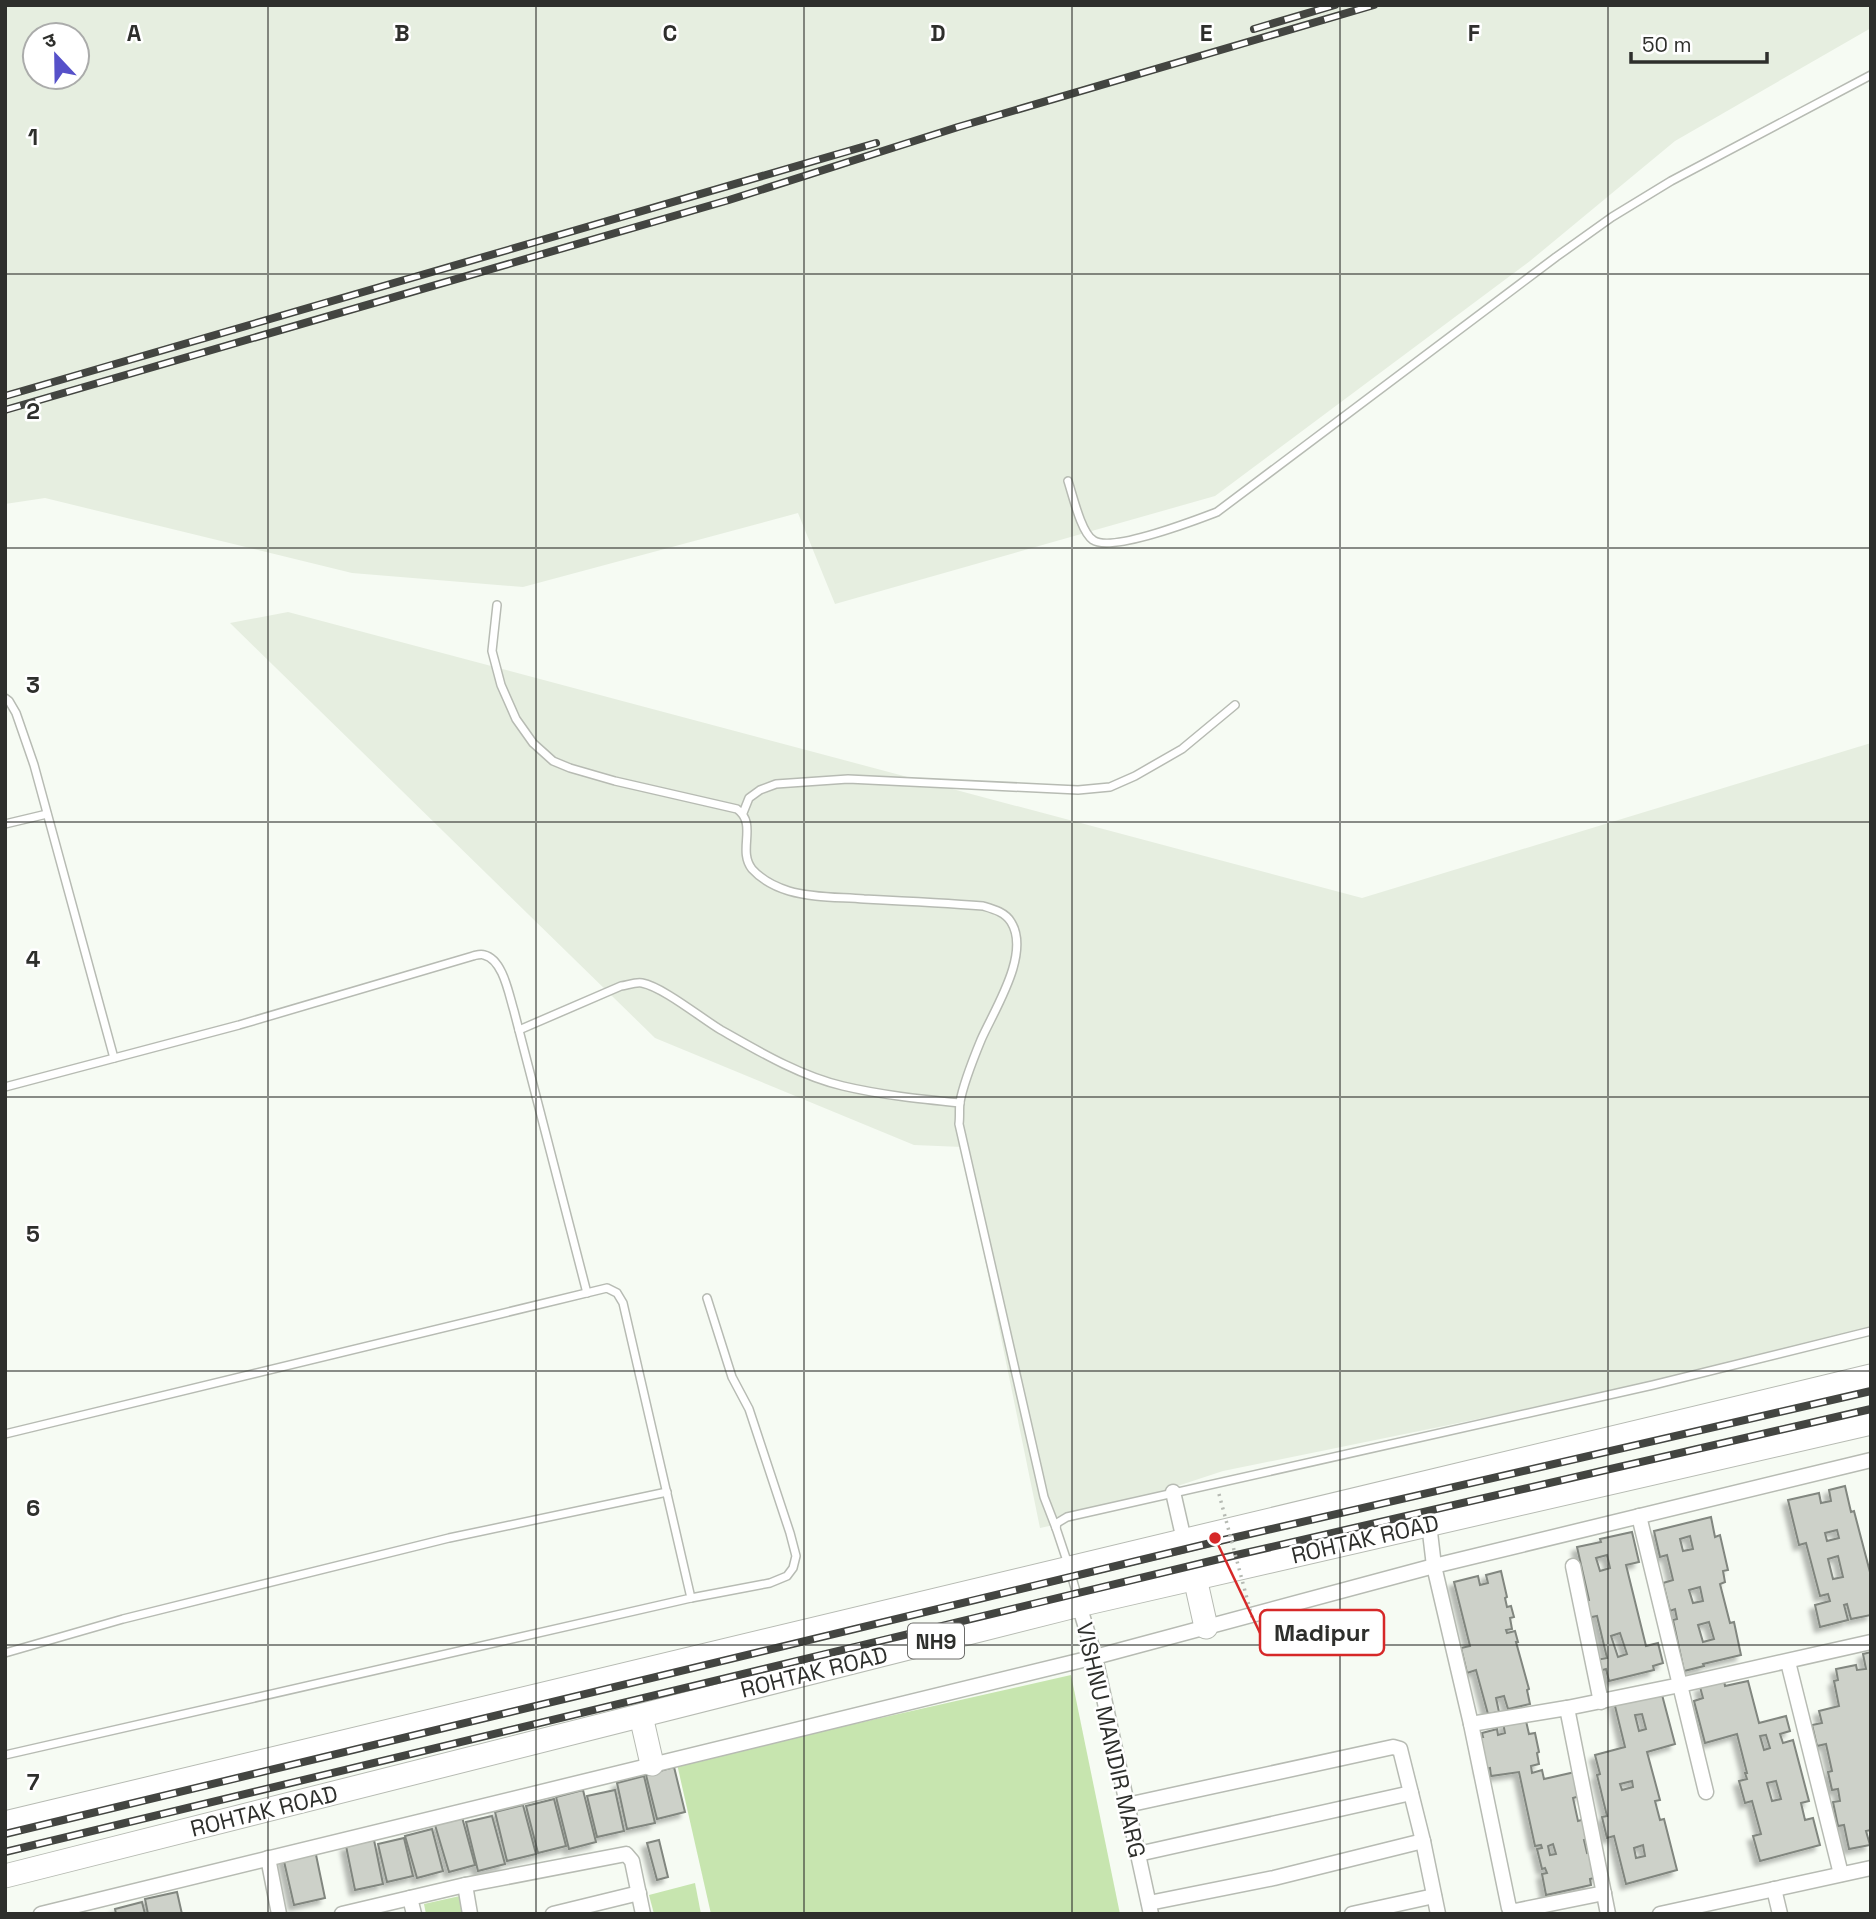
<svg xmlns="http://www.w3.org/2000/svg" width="1876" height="1919" viewBox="0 0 1876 1919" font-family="'Space Grotesk','Noto Sans Devanagari',sans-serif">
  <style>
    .built { fill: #e6eee0; fill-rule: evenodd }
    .green { fill: #c7e5af }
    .building { fill: #cdd1c9; stroke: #81867f; stroke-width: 2; fill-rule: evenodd; filter: url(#shadow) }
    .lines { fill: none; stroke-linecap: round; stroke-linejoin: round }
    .service-casing { stroke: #b7bbb3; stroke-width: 10 }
    .minor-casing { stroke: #b7bbb3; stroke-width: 17 }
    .primary-casing { stroke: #b7bbb3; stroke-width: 25 }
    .service { stroke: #fff; stroke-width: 7 }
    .minor { stroke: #fff; stroke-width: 14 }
    .primary { stroke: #fff; stroke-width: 23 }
    .rail-casing { stroke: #434541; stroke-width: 8 }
    .rail { stroke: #fff; stroke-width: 5; stroke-dasharray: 16; stroke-linecap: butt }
    .path-bridge { stroke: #b6bab3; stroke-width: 3.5; stroke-dasharray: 2 5; stroke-linecap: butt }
    .grid { fill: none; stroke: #2e2f2c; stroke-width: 2; stroke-opacity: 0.55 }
    .labels { text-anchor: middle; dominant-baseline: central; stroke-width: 5; stroke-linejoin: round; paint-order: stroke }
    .shield { fill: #fff; stroke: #6d6d6b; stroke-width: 2 }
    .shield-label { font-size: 21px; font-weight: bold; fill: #2e2f2c }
    .street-label { font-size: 23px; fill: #2e2f2c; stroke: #fff }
    .grid-label { font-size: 23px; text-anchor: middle; font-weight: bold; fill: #2e2f2c; stroke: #fff; stroke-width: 5; stroke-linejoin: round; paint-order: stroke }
    .leader { fill: none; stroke: #d62828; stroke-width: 2.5 }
    .callout-dot { fill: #d62828; stroke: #fff; stroke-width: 2.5 }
    .callout { fill: #fff; stroke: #d62828; stroke-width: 2.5 }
    .callout-label { font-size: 24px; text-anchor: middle; font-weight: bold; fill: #2e2f2c }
  </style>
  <defs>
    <filter id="shadow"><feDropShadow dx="-5" dy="5" stdDeviation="2" flood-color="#0004"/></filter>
  </defs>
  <rect width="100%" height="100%" fill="#f6fbf3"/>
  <g class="built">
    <path d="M5,5H1871V28L1675,141L1530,261L1215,496L835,604L798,513L523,587L352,573L45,498L5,504ZM35,35H77V77H35Z"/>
    <path d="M288,612L1362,898L1871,743V1332L1654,1383L1223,1471L1068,1522L1040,1528L962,1147L914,1145L655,1038L230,623Z"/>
  </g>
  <g class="green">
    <path d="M1071,1675L1120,1914H711L677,1764Z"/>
    <path d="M695,1883L701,1914H654L649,1895Z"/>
    <path d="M460,1896L464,1914H426L424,1904Z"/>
  </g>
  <g class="building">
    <path d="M1845,1486L1851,1512L1854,1511L1871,1576V1615L1851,1619L1847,1604L1844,1605L1848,1620L1820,1627L1815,1605L1830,1601L1828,1594L1820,1596L1806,1543L1799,1545L1788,1500L1819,1493L1821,1503L1831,1501L1829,1490ZM1837,1530L1839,1538L1827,1541L1825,1533ZM1838,1556L1843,1577L1833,1579L1828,1559Z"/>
    <path d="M1711,1517L1715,1537L1720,1535L1728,1570L1723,1571L1725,1582L1720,1584L1730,1623L1734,1622L1741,1655L1703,1664L1704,1666L1684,1671L1673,1620L1677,1619L1675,1609L1670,1611L1663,1583L1673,1580L1667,1555L1660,1557L1654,1531ZM1690,1536L1693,1549L1683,1551L1680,1539ZM1700,1587L1703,1601L1693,1603L1689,1590ZM1709,1622L1714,1639L1703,1642L1698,1625Z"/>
    <path d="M1632,1532L1639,1562L1626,1565L1646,1646L1658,1643L1663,1663L1653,1666L1654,1670L1609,1681L1606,1669L1599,1671L1596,1660L1607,1658L1597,1616L1587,1618L1583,1602L1589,1600L1577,1547L1601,1542L1600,1539ZM1607,1555L1610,1568L1600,1571L1596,1558ZM1620,1633L1627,1654L1618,1657L1611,1636Z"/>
    <path d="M1501,1571L1507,1597L1505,1598L1507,1607L1511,1606L1514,1617L1510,1618L1512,1629L1506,1630L1507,1633L1515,1631L1518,1642H1516L1529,1689L1527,1690L1530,1704L1508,1709L1504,1696L1496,1698L1499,1712L1488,1714L1476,1670L1467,1673L1461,1648L1470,1646L1454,1582L1478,1576L1480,1585L1488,1583L1486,1575Z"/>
    <path d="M1871,1652V1830L1866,1831L1870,1845L1849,1849L1844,1825L1838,1826L1833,1802L1840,1801L1838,1789L1832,1790L1828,1772L1832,1771L1826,1744L1817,1746L1812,1725L1822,1723L1819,1711L1839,1706L1834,1681L1838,1680L1836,1669L1856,1665L1857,1670L1866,1669L1863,1654Z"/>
    <path d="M1724,1681L1725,1686L1748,1681L1759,1723L1786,1716L1790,1731L1780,1734L1783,1743L1793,1740L1809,1801L1801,1803L1805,1820L1813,1818L1820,1845L1760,1861L1753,1836L1761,1834L1752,1801L1745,1803L1739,1781L1747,1779L1745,1773H1747L1737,1734L1705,1743L1694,1701L1703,1698L1700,1687ZM1766,1735L1770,1748L1764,1750L1760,1736ZM1776,1781L1781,1799L1772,1801L1767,1783Z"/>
    <path d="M1661,1691L1675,1744L1647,1752L1660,1800L1655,1801L1660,1820L1664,1819L1677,1870L1626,1884L1614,1836L1607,1838L1602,1817L1607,1816L1597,1775L1600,1774L1595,1755L1625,1747L1614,1702ZM1642,1714L1646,1729L1639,1731L1635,1715ZM1632,1781L1633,1787L1622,1790L1620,1784ZM1643,1845L1645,1856L1636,1858L1634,1848Z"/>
    <path d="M1526,1721L1529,1734L1535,1733L1539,1752L1537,1753L1539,1764L1531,1766L1532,1773L1542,1770L1544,1779L1575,1772L1580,1796L1573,1798L1578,1821L1585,1819L1589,1839L1584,1840L1587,1853L1592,1851L1598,1877L1590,1879L1591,1885L1546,1895L1542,1874L1547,1873L1545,1868L1542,1869L1537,1849L1542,1848L1541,1845L1535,1846L1519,1772L1491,1776L1490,1768L1481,1770L1479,1737H1483L1482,1733L1497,1729L1498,1735L1505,1733L1503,1723ZM1553,1844L1556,1854L1550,1855L1548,1846Z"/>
    <path d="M674,1767L685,1812L657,1819L646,1775Z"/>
    <path d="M644,1776L655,1823L627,1829L617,1783Z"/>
    <path d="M583,1790L596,1842L569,1849L556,1797Z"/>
    <path d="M615,1790L624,1831L597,1837L587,1796Z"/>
    <path d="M554,1799L566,1846L538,1853L526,1806Z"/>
    <path d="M523,1805L536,1854L507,1861L495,1812Z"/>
    <path d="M492,1816L505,1864L478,1871L466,1822Z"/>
    <path d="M462,1817L475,1865L449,1872L435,1825Z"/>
    <path d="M432,1829L443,1871L417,1878L405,1836Z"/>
    <path d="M404,1838L413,1876L387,1882L378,1844Z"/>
    <path d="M374,1840L383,1884L355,1890L346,1846Z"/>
    <path d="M659,1840L668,1877L657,1880L647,1843Z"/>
    <path d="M315,1850L325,1898L294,1905L283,1857Z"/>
    <path d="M177,1892L182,1914H148L145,1899Z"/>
    <path d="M142,1902L145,1914H116L115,1909Z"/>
  </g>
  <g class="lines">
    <defs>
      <g id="service">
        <path d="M1068,481C1073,496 1081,532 1093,540C1111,553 1196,520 1217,512L1556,257L1612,217L1671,181L1871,75"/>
        <path d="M497,605L492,651L501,685L516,719L533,743L553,761L570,768L615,781L737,809C758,824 737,850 752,869C761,879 776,887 789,891C813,898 840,897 864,899C904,901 944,903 983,906C993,909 1005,912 1011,922C1031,954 994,1010 981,1040C974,1057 963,1085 960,1102C959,1109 960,1117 959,1124L1037,1466L1044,1497L1056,1528"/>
        <path d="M5,698L9,701L16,713L34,765L114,1058"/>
        <path d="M743,813L749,798L760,790L776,784L848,779L1078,790L1110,787L1135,776L1182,749L1235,705"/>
        <path d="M5,824L47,814"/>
        <path d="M519,1030L621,986C628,985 635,982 642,983C663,987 701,1018 721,1030C758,1051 800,1076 843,1086C881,1095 920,1099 960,1103"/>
        <path d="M5,1087L239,1025L473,956C475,955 482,954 484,955C503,959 509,995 514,1011L587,1293"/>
        <path d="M5,1434L607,1288L617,1293L623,1303L691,1598L5,1755"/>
        <path d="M691,1598L770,1583L787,1576L793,1568L796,1556L790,1533L749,1409L732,1377L707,1298"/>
        <path d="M1079,1602L1069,1567L1056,1528L1057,1523L1067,1517L1653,1385L1871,1331"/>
        <path d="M5,1653L123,1619L449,1538L667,1492"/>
      </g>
      <g id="minor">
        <path d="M1173,1492L1184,1540"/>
        <path d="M1429,1524L1434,1566L1471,1724L1567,1708L1608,1914"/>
        <path d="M1573,1566L1601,1702"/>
        <path d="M1079,1605L1095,1657L1151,1914"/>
        <path d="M1788,1662L1841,1874"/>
        <path d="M1567,1708L1680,1685L1639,1516"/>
        <path d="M1471,1724L1509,1908L1515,1911L1604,1893"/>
        <path d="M1706,1792L1680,1685L1871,1642"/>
        <path d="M1127,1805L1393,1747L1400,1749L1423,1841L1438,1914"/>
        <path d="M1138,1854L1411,1793"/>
        <path d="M268,1858L279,1914"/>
        <path d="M465,1885L626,1854L632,1861L643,1914"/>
        <path d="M1774,1889L1780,1914"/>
        <path d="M410,1898L414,1914"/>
        <path d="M1149,1903L1274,1878L1423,1841"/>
        <path d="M41,1914L1095,1657L1434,1566L1871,1460"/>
        <path d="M342,1914L465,1885L470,1914"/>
        <path d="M553,1914L639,1893"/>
        <path d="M1352,1914L1434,1896"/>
        <path d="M1660,1914L1871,1868"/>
      </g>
      <g id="primary">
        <path d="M1195,1578L1206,1627"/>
        <path d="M641,1716L652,1764"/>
        <path d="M5,1823L1871,1376"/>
        <path d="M5,1876L1079,1605L1871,1423"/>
      </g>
    </defs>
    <use href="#service" class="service-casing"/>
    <use href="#minor" class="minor-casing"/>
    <use href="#primary" class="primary-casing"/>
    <use href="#service" class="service"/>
    <use href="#minor" class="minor"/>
    <use href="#primary" class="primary"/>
    <defs>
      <g id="rail">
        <path d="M1254,29L1335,5"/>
        <path d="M5,396L876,143"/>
        <path d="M5,410L729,200L958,127L1374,5"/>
        <path d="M5,1834L1215,1542L1871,1391"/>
        <path d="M5,1852L1219,1559L1871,1409"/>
      </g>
    </defs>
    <use href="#rail" class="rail-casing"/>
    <use href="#rail" class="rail"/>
    <path class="path-bridge" d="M1219,1494L1252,1617"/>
  </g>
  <path class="grid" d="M268,5V1914M536,5V1914M804,5V1914M1072,5V1914M1340,5V1914M1608,5V1914M5,274H1871M5,548H1871M5,822H1871M5,1097H1871M5,1371H1871M5,1645H1871"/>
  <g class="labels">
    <rect class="shield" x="908" y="1623.5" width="56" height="35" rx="5"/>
    <g class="shield-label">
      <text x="936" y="1641">NH9</text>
    </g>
    <g class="street-label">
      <text transform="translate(1365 1539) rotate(-13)">ROHTAK ROAD</text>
      <text transform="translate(814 1672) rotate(-14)">ROHTAK ROAD</text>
      <text transform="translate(1111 1740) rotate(77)">VISHNU MANDIR MARG</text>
      <text transform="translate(264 1811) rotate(-14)">ROHTAK ROAD</text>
    </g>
  </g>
  <g class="grid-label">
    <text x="134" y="41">A</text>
    <text x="402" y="41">B</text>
    <text x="670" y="41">C</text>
    <text x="938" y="41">D</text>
    <text x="1206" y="41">E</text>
    <text x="1474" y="41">F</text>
    <text x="33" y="145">1</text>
    <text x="33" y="419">2</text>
    <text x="33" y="693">3</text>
    <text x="33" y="967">4</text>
    <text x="33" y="1242">5</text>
    <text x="33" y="1516">6</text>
    <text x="33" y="1790">7</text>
  </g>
  <path class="leader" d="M1215 1538L1260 1633"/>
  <circle class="callout-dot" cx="1215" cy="1538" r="7"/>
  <rect class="callout" x="1260" y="1610" width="124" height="45" rx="7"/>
  <g class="callout-label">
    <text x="1322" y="1641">Madipur</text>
  </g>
  <rect width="1876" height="1919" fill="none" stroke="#2e2f2c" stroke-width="14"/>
  <g transform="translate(56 56) rotate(338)"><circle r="33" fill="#ffffff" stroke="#abacab" stroke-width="2"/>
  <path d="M0-5L12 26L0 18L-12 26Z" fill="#5651c9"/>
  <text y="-10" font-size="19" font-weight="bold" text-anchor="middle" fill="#2e2f2c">उ</text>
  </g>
  <path d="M1631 52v10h136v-10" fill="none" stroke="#2e2f2c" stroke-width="3.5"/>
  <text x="1642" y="52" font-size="21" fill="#2e2f2c" stroke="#ffffff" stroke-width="5" paint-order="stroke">50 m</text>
</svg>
